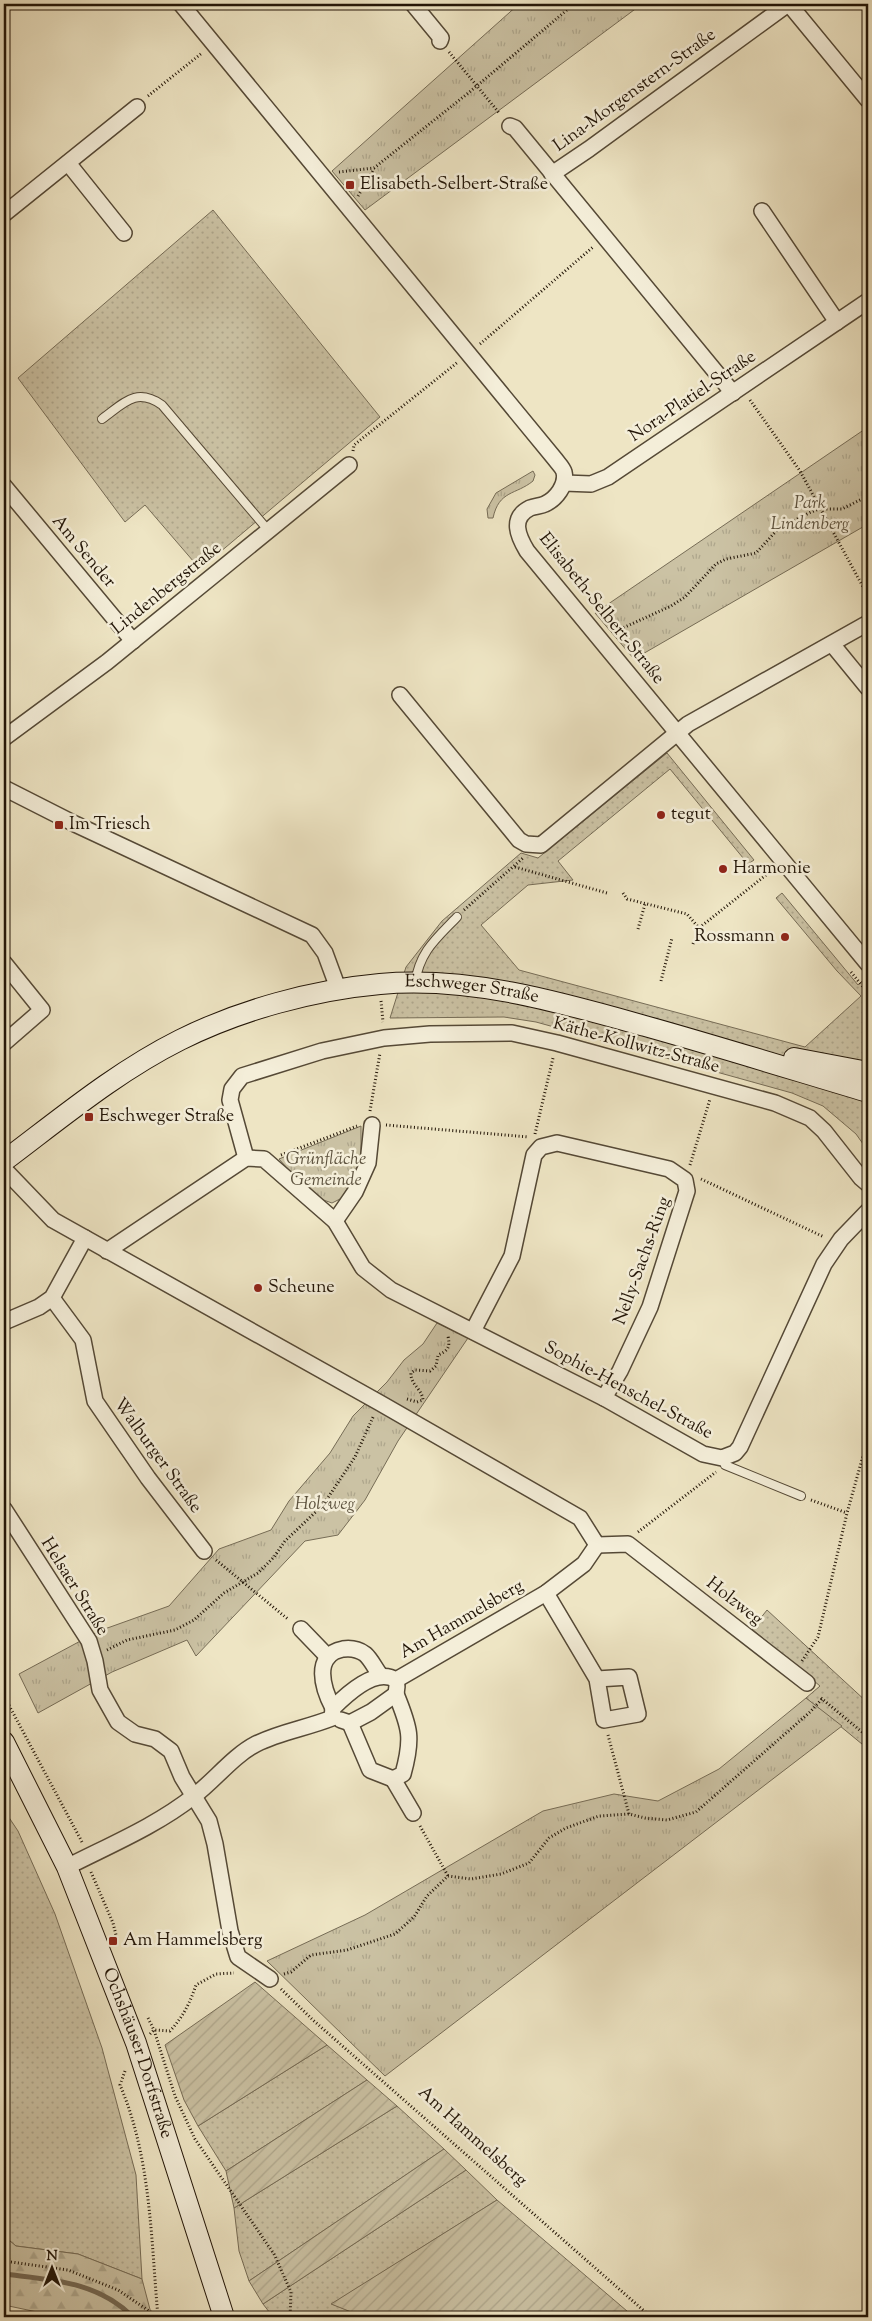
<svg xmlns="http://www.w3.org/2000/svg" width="872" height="2321" viewBox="0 0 872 2321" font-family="'Sorts Mill Goudy',serif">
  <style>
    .grass { fill: url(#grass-dots); stroke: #766c56 }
    .forest { fill: url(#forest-firs); stroke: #766c56 }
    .park { fill: url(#park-tufts); stroke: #766c56 }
    .garden { fill: url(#garden-furrows); stroke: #766c56 }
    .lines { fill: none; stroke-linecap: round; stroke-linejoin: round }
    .stream { stroke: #736752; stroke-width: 5 }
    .service-casing { stroke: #554936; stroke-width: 10 }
    .minor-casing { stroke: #554936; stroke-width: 18 }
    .secondary-casing { stroke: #221507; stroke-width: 22 }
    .path { stroke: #221507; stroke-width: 3; stroke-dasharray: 1 2.5; stroke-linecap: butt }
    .service { stroke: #f4eed9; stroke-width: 8 }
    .minor { stroke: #f4eed9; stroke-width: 15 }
    .secondary { stroke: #f4eed9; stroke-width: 20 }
    .poi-dot { fill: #8f2418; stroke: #f4eed9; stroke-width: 2 }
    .labels { text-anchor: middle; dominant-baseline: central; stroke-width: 5; stroke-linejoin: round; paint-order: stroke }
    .street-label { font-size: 18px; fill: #221507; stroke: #f4eed9 }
    .poi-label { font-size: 18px; fill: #221507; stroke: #f4eed9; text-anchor: start }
    .park-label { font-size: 18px; font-style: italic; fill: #5d523e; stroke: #f4eed9 }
  </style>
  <defs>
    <pattern id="grass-dots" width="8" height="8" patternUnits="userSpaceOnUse" patternTransform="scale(1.25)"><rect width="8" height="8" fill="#cbc2a4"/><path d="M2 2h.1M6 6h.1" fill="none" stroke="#aea68c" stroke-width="1.8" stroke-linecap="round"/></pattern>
    <pattern id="forest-firs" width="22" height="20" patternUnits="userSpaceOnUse" patternTransform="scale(1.25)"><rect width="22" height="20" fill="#cbc2a4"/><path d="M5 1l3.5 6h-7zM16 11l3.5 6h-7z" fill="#aea68c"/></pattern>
    <pattern id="park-tufts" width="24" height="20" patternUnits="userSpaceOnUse" patternTransform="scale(1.25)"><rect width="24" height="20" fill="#cbc2a4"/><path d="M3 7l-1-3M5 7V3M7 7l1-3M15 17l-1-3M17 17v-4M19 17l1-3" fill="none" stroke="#aea68c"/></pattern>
    <pattern id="garden-furrows" width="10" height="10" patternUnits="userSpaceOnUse" patternTransform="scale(1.25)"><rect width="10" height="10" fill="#cbc2a4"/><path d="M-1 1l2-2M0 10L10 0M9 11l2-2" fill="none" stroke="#aea68c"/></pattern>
  </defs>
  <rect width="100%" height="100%" fill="#eee5c4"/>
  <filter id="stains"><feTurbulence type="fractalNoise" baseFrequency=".004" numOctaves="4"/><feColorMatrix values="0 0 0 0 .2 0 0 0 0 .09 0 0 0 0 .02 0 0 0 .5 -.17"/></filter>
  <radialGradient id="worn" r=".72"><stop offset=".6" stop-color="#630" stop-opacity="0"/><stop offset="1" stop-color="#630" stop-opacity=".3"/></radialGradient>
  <g class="grass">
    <path d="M213,210L380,417L200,569L145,505L125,522L18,378Z"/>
    <path d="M667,753L754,860L748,864L670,769L558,861L573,880L528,885L481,925L519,970L805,1047L861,996L837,971L776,898L782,893L858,985L868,975V1151L856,1134L823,1106L792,1093L695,1066L536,1022L504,1017L390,1018L406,967L442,921L521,853L538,858Z"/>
    <path d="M767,1610L868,1703V1749L806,1698L820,1686L752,1629Z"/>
    <path d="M4,1810L18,1831L55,1914L102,2048L136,2175L142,2279L78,2254L16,2246L4,2236Z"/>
    <path d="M327,2045L367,2080L226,2171L198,2126Z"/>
    <path d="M397,2106L444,2149L249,2281L239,2251L234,2208Z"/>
    <path d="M466,2170L497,2200L332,2304L364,2317H273L263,2304Z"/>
  </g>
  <path class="forest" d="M4,2236L16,2246L78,2254L142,2279L152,2317H61L4,2305Z"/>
  <g class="park">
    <path d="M519,4H642L365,210L332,171Z"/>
    <path d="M868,427V524L634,659L595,613Z"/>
    <path d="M533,471L535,475L533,481C516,495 499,490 493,518H488L487,509L496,493Z"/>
    <path d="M361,1126V1162L342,1198L332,1203L312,1196L279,1159Z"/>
    <path d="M437,1323L468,1338L398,1441L365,1500L338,1535L305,1541L196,1656L187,1640L112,1672L38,1713L19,1674L99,1631L169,1606L219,1549L271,1530L289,1501L330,1453L353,1416L387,1382L404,1360L423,1344Z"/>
    <path d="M806,1698L842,1726L385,2076L267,1961L365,1915L543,1811L614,1794L658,1801L719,1769Z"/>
  </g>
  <g class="garden">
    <path d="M255,1982L327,2045L198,2126L184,2100L165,2045Z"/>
    <path d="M367,2080L397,2106L234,2208L226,2171Z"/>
    <path d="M444,2149L466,2170L263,2304L249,2281Z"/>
    <path d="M497,2200L634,2317H364L331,2304Z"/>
  </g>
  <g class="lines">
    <path class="stream" d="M4,2274C52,2280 97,2281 133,2317"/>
    <defs>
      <g id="service">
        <path d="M102,419C124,403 136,387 162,405L268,530"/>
        <path d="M415,983C420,951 436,939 457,917"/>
        <path d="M725,1465L801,1496"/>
      </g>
      <g id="minor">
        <path d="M181,4L555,459C558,463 563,468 564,472C567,485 556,499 545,504C541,506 535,506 530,508C510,518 518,536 527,551L868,964"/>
        <path d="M413,4L441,38L440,41"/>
        <path d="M789,4L868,100"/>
        <path d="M510,126L515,128L733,393"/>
        <path d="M68,163L124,233"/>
        <path d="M552,174L589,149L788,4"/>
        <path d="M762,211L837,322"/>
        <path d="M4,214L137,107"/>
        <path d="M564,483L591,484L608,477L868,301"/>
        <path d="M4,486L133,641"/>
        <path d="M832,644L868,688"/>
        <path d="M400,695L519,840L526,844L541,845L688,724L868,623"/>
        <path d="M4,738L107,662L349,465"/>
        <path d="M4,788L75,824L312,935L325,953L339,991"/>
        <path d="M4,963L42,1010L4,1043"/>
        <path d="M246,1158L230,1100L232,1089L242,1076L322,1051L384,1038L430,1034L512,1033L557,1043L775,1103L810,1118L824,1131L861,1178L868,1184"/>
        <path d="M4,1169L53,1220L380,1403L580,1518L597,1545L628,1544L807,1683"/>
        <path d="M335,1221L355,1192L368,1163L372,1125"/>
        <path d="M107,1251L246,1158L264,1159L335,1221L363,1268L391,1290L604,1398L703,1454L722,1458L735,1453L740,1447L824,1264L841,1239L868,1211"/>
        <path d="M52,1298L83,1340L95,1401L148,1478L204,1551"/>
        <path d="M4,1322L39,1307L52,1298L85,1238"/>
        <path d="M473,1331L512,1256L534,1155L541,1147L557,1143L669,1169L685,1180L687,1191L650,1307L620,1371L604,1398"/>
        <path d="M4,1509L89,1641L95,1661L100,1690L118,1722L135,1734L155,1739L171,1751L182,1777L209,1821L215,1844L230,1931L238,1957L270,1979"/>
        <path d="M546,1593L597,1679L604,1720L638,1714L629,1677L597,1679"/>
        <path d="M301,1629L328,1657"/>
        <path d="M333,1708C323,1689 312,1655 343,1649C350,1648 358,1649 365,1654C371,1659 376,1670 381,1676"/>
        <path d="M341,1720L350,1723L371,1712L396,1694L397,1686"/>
        <path d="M350,1723L370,1770L393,1779L403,1774C413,1738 410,1728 396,1694"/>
        <path d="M393,1779L413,1813"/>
        <path d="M67,1867C110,1845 156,1826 194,1796C215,1780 233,1756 256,1744C280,1732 307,1728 332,1718L333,1708C347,1694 376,1667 396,1680L546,1593L584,1564L597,1545"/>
      </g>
      <g id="secondary">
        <path d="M794,1058L868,1072"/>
        <path id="s1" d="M4,1161C60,1119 116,1072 180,1040C240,1010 313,990 380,984C470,976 560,1002 645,1026C720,1047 794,1070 868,1092"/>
        <path id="s2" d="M4,1742L67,1867L136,2043L224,2317"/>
      </g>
    </defs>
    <use href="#service" class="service-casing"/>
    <use href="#minor" class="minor-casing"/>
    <use href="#secondary" class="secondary-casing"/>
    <g class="path">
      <path d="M449,52L500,114"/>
      <path d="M148,96L202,53"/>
      <path d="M339,172L374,168L472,90L574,4"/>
      <path d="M358,196L374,169"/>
      <path d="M480,344L593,247"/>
      <path d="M750,400L800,471L868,596"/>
      <path d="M353,451L354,445L458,362"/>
      <path d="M614,632L671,606L685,597L716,564L726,559L756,553L779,528L811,512L819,509H842L868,496"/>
      <path d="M515,867L607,893"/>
      <path d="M623,893L627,899L687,914L699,928"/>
      <path d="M464,910L523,858"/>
      <path d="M638,929L645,904"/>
      <path d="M693,944L699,928L771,871"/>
      <path d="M851,972L868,993"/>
      <path d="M661,981L672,938"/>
      <path d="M381,1001L383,1022"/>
      <path d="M370,1111L380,1053"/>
      <path d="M386,1125L529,1137"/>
      <path d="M535,1134L553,1058"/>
      <path d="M281,1155L357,1126"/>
      <path d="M690,1165L710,1099"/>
      <path d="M701,1179L824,1237"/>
      <path d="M407,1399L417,1402L423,1400C422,1389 410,1384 411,1373L415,1370L430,1371L436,1366L438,1355C449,1350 450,1347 448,1336"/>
      <path d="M811,1500L847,1513"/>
      <path d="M638,1532L716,1472"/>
      <path d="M216,1560L289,1620"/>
      <path d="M107,1650L127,1640L175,1630L194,1620L224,1593L258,1573L274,1557L285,1541L323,1505L355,1457L374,1415"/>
      <path d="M802,1661L818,1637L847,1513L868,1438"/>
      <path d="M4,1696L82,1842"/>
      <path d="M821,1698L868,1737"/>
      <path d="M608,1735L629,1814"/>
      <path d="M420,1826L448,1876"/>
      <path d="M91,1872L113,1923L118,1943"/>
      <path d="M284,1974L291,1972L311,1955L347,1950L395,1934L414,1917L427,1896L448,1876L471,1879L501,1874L529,1863L549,1838L566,1828L599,1816L629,1814L645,1818L667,1820L696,1812L810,1712L822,1699"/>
      <path d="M281,1989L314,2021L651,2317"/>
      <path d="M148,2018L154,2030L175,2096L195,2139L274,2254L291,2292L290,2317"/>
      <path d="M150,2034L154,2030L170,2031C183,2017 190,2003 196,1985L216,1974L234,1973"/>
      <path d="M125,2071L120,2085C151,2157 151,2240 158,2317"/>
      <path d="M4,2261L68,2270L118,2290L158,2317"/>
    </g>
    <use href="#service" class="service"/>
    <use href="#minor" class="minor"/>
    <use href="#secondary" class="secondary"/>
  </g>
  <g class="poi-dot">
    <rect x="345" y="180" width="10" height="10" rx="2.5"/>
    <circle cx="661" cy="815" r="5"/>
    <rect x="54" y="820" width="10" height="10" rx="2.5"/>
    <circle cx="723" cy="869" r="5"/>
    <circle cx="785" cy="937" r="5"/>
    <rect x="84" y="1112" width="10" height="10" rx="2.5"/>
    <circle cx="258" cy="1288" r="5"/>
    <rect x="108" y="1936" width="10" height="10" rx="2.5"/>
  </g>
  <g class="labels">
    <g class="street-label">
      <text transform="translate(635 91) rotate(-36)">Lina-Morgenstern-Straße</text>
      <text transform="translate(693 397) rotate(-34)">Nora-Platiel-Straße</text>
      <text transform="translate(83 552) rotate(50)">Am Sender</text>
      <text transform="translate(167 589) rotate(-39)">Lindenbergstraße</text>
      <text transform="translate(601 609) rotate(51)">Elisabeth-Selbert-Straße</text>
      <text stroke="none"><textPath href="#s1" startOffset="515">Eschweger Straße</textPath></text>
      <text transform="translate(636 1046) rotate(15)">Käthe-Kollwitz-Straße</text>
      <text transform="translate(643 1261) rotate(-70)">Nelly-Sachs-Ring</text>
      <text transform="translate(628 1391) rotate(28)">Sophie-Henschel-Straße</text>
      <text transform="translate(157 1456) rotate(54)">Walburger Straße</text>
      <text transform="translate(74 1587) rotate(58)">Helsaer Straße</text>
      <text transform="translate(734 1602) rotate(38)">Holzweg</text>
      <text transform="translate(462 1620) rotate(-30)">Am Hammelsberg</text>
      <text stroke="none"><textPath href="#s2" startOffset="339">Ochshäuser Dorfstraße</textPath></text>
      <text transform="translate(472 2137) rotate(42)">Am Hammelsberg</text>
    </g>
    <g class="poi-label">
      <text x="360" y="185">Elisabeth-Selbert-Straße</text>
      <text x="671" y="815">tegut</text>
      <text x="69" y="825">Im Triesch</text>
      <text x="733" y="869">Harmonie</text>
      <text x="775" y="937" text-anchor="end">Rossmann</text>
      <text x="99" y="1117">Eschweger Straße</text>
      <text x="268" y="1288">Scheune</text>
      <text x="123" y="1941">Am Hammelsberg</text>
    </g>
    <g class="park-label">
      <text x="810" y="504">Park<tspan x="810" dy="21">Lindenberg</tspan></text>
      <text x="326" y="1160">Grünfläche<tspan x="326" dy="21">Gemeinde</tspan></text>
      <text x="325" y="1505">Holzweg</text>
    </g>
  </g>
  <rect width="872" height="2321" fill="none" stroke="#eee5c4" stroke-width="20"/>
  <rect x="5" y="5" width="862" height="2311" fill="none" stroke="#221507" stroke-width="2.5"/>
  <rect x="10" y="10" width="852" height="2301" fill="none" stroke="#221507"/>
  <g transform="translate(52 2268)" stroke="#f4eed9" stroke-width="4" paint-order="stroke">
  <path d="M0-4L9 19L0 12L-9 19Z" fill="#221507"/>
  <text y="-8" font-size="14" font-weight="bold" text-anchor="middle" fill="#221507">N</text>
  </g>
  <rect width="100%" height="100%" filter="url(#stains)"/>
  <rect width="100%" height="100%" fill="url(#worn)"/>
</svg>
